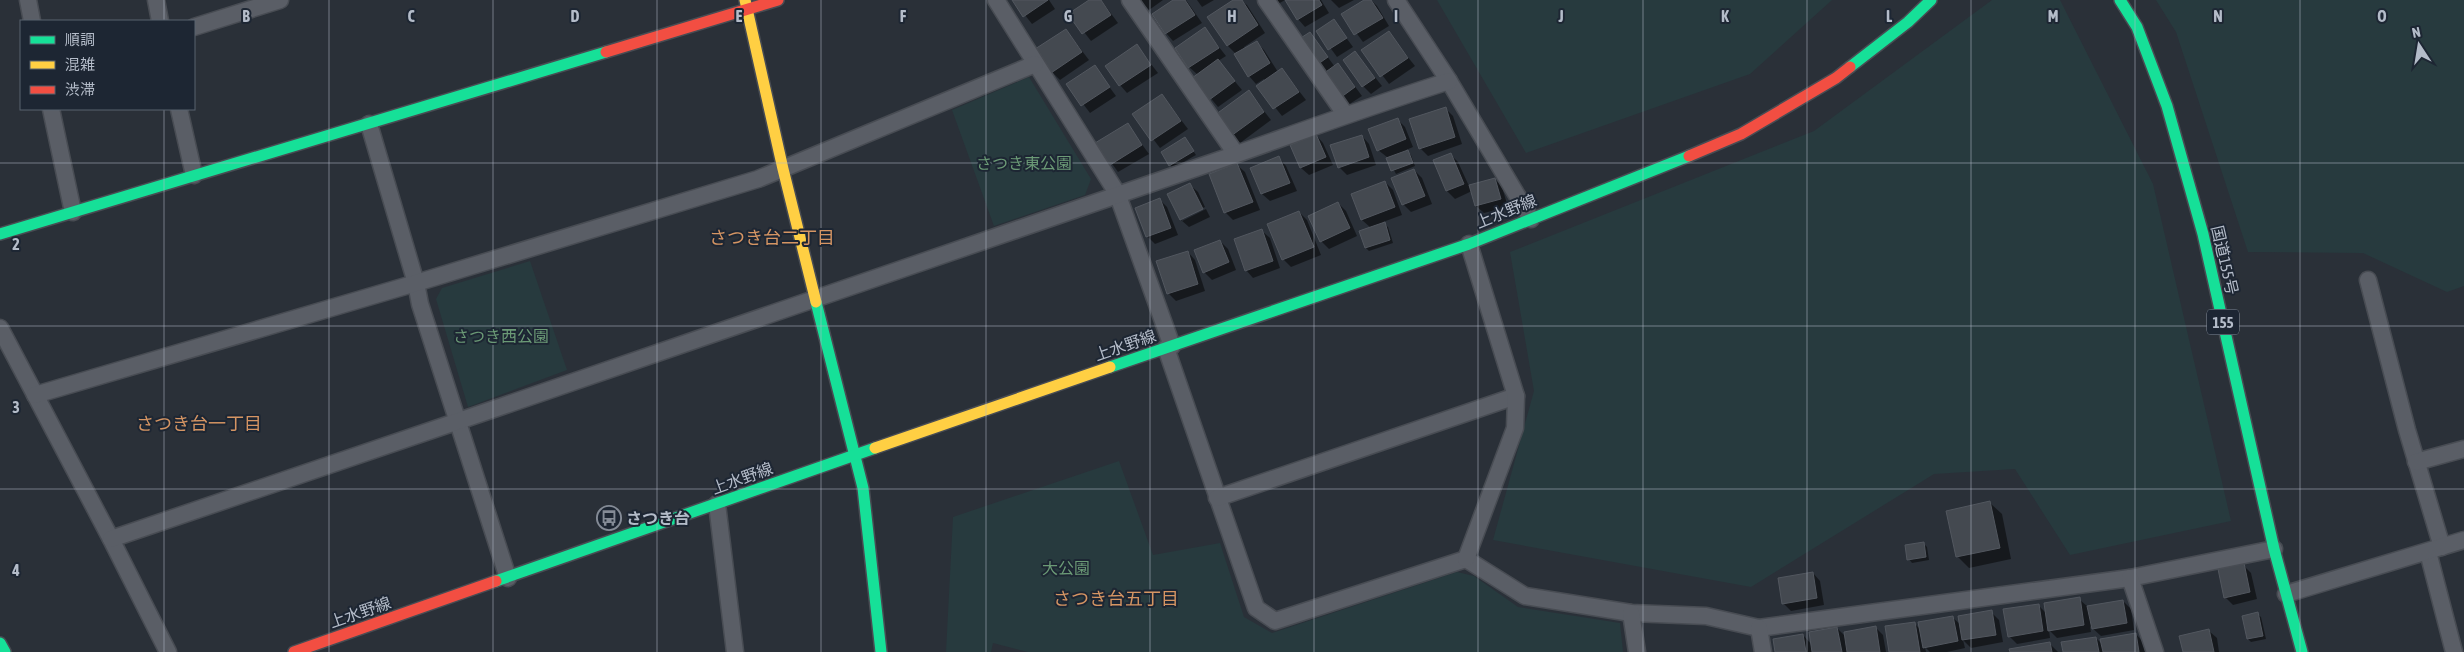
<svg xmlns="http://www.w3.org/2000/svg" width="2464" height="652" viewBox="0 0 2464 652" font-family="'Asap Condensed','Noto Sans JP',sans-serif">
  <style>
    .green { fill: #273a3e }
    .shadow { fill: #0007 }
    .building { fill: #444950; stroke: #52575f }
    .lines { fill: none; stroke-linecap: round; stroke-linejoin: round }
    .street-casing { stroke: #484c53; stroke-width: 19 }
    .fast-casing { stroke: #484c53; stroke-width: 14 }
    .slow-casing { stroke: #484c53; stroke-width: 14 }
    .jam-casing { stroke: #484c53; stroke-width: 14 }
    .street { stroke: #5a5e66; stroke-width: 16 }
    .fast { stroke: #16e098; stroke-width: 11 }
    .slow { stroke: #ffcf43; stroke-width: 11 }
    .jam { stroke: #f24e42; stroke-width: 11 }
    .grid { fill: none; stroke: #b4bcc9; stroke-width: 1; stroke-opacity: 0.55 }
    .labels { text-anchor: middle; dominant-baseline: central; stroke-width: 4; stroke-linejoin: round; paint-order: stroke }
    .shield { fill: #1d2633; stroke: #878f9c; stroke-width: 1 }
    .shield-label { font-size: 15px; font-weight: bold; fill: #b4bcc9 }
    .park-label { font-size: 16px; fill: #6b9a76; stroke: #1d2633 }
    .street-label { font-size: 16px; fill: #b4bcc9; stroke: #1d2633 }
    .poi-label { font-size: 16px; font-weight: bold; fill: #b4bcc9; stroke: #1d2633; text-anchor: start }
    .neighbourhood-label { font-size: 18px; fill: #d59563; stroke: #1d2633 }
    .grid-label { font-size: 16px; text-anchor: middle; font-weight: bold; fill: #b4bcc9; stroke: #1d2633; stroke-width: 4; stroke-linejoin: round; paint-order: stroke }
  </style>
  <rect width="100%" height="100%" fill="#2a3038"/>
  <g class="green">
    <path d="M1437,0H1832L1750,74L1526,153Z"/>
    <path d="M1992,0H2060L2153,184L2231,521L2070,555L2015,469L1934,474L1751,587L1493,540L1534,391L1510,252L1814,131Z"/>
    <path d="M2156,0H2464V286L2447,292L2363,253L2248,252L2176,32Z"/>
    <path d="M1029,77L1091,179L1085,195L994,226L952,110Z"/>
    <path d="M530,261L567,370L468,407L436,299L442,288Z"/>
    <path d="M1119,461L1153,555L1220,543L1244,617L1272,633L1457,572L1474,576L1518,607L1620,623L1623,652H1028L993,643L991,652H946L953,517Z"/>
  </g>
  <g class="shadow">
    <path d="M1013,0H1049L1055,9L1032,24Z"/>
    <path d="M1091,0H1101L1118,23L1091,41L1070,14Z"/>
    <path d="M1140,0H1163L1149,10Z"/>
    <path d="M1175,0H1186L1202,23L1173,41L1166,33Z"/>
    <path d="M1197,0H1214L1202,7Z"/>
    <path d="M1235,0H1241L1247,5L1265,33L1244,47L1245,49L1256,42L1264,50L1278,72L1282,69L1306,100L1282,116L1258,86L1265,81L1264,79L1256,84L1249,76L1236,54L1227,45Z"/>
    <path d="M1273,0H1285L1278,4Z"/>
    <path d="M1286,0H1321L1329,13L1305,27L1298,19Z"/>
    <path d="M1331,0H1354L1339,8Z"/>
    <path d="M1366,0H1371L1377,6L1389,26L1363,42L1343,15Z"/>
    <path d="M1334,21L1353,47L1337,57L1318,31Z"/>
    <path d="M1205,29L1226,56L1218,61L1242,90L1218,107L1194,78L1198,75L1189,67Z"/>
    <path d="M1066,30L1089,60L1060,80L1052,72Z"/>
    <path d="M1388,32L1415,66L1389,84L1363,50Z"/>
    <path d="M1310,33L1335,67L1338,65L1345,73L1362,96L1348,105L1322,74Z"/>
    <path d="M1137,46L1158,73L1127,93L1120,85Z"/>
    <path d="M1355,52L1382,86L1371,94L1363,86Z"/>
    <path d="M1094,66L1116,96L1090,113L1068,84Z"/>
    <path d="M1249,92L1271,120L1240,143L1232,135Z"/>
    <path d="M1162,95L1188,129L1160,148L1134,114Z"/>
    <path d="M1445,108L1453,116L1462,144L1428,156L1420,148Z"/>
    <path d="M1397,119L1405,127L1413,147L1406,150L1411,155L1415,166L1396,174L1387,157L1378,150Z"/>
    <path d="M1127,124L1149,154L1118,172L1097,143Z"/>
    <path d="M1316,135L1323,143L1333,165L1309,175L1301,168L1292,145Z"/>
    <path d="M1362,136L1369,144L1376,165L1347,175L1339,167Z"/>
    <path d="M1185,139L1196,155L1173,168L1170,165Z"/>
    <path d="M1450,154L1458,162L1469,186L1495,179L1502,187L1508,207L1484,213L1476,206L1472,191L1455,199L1447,191L1434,161Z"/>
    <path d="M1279,158L1286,166L1297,191L1270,201L1262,194L1252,169Z"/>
    <path d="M1237,165L1245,172L1260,210L1233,220L1225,212Z"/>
    <path d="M1414,170L1422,178L1432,204L1411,212L1403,204Z"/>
    <path d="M1385,182L1393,190L1402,215L1383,222L1388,227L1393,243L1369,251L1366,248L1371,228L1362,220Z"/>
    <path d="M1190,185L1198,192L1205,207L1182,218V221L1206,209L1210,217L1189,227L1181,220L1169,195Z"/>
    <path d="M1160,200L1167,207L1178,235L1155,244L1147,236Z"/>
    <path d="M1338,203L1346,211L1357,236L1329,249L1321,241Z"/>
    <path d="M1299,212L1307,220L1321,255L1291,267L1283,259Z"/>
    <path d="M1262,231L1270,238L1280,268L1253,278L1246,270Z"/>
    <path d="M1220,241L1228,249L1236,270L1212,280L1204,272Z"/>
    <path d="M1188,252L1195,260L1205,291L1176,301L1168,293Z"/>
    <path d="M1990,503L2002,514L2011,559L1969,568L1958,557L1948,511Z"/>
    <path d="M1923,543L1927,547L1929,560L1912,563L1909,559Z"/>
    <path d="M2243,565L2251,573L2257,599L2233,605L2225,597Z"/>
    <path d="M1813,573L1820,581L1824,605L1791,611L1783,603Z"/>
    <path d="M2079,599L2088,607L2123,601L2131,609L2134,630L2101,636L2090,626L2091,632L2057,638L2049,630L2050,638L2017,644L2009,636L2038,605L2046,613Z"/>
    <path d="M1991,612L1999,620L2003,642L1971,648L1963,640L1965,648L1947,652H1930L1925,647L1926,652H1890L1914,623L1921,630L1952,617L1961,625Z"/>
    <path d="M2257,614L2261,617L2266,639L2251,642L2248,639Z"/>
    <path d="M1875,627L1883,635L1886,652H1776L1803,635L1812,645L1837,628L1846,637Z"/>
    <path d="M2209,631L2217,638L2219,652H2184Z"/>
    <path d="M2136,634L2143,642L2145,652H2064L2096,638L2103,645Z"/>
    <path d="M2050,644L2058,652H2011Z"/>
  </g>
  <g class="building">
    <path d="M1012,0H1048L1023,17Z"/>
    <path d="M1089,0H1101L1111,15L1082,34L1068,14Z"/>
    <path d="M1173,0H1185L1195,15L1165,34L1152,14Z"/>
    <path d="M1233,0H1242L1258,25L1227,46L1207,17Z"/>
    <path d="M1285,0H1319L1322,5L1297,20Z"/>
    <path d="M1364,0H1371L1383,18L1354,35L1341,14Z"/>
    <path d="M1334,19L1347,38L1328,50L1316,31Z"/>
    <path d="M1205,27L1219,48L1188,68L1175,48Z"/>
    <path d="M1066,29L1082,52L1051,73L1035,49Z"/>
    <path d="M1389,31L1408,58L1380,77L1361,50Z"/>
    <path d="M1310,32L1328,57L1314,67L1296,41Z"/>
    <path d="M1257,41L1270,63L1248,77L1234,54Z"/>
    <path d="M1137,44L1151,65L1119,86L1105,66Z"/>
    <path d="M1355,51L1375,78L1362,87L1343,60Z"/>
    <path d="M1218,59L1235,81L1209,100L1192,78Z"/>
    <path d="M1338,63L1355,87L1340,98L1323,74Z"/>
    <path d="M1095,65L1110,87L1081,106L1066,84Z"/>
    <path d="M1282,68L1299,92L1273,109L1256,86Z"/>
    <path d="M1249,90L1264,112L1231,136L1215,115Z"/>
    <path d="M1162,94L1181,121L1151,141L1132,114Z"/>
    <path d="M1446,107L1455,137L1419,149L1409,119Z"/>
    <path d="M1398,118L1406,139L1377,151L1368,129Z"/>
    <path d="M1128,123L1142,145L1110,165L1095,143Z"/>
    <path d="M1316,134L1326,157L1300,168L1290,145Z"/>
    <path d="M1362,135L1369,157L1338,168L1330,145Z"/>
    <path d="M1185,137L1194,151L1169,166L1161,152Z"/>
    <path d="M1408,150L1413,163L1391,171L1386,158Z"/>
    <path d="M1451,153L1464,184L1446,191L1433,160Z"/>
    <path d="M1279,156L1290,183L1261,194L1250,168Z"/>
    <path d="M1237,163L1253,202L1224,213L1209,174Z"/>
    <path d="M1414,169L1425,196L1402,205L1391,178Z"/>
    <path d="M1495,178L1501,199L1475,206L1469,185Z"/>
    <path d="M1385,181L1395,207L1361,220L1351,194Z"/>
    <path d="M1190,183L1203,209L1180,220L1167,194Z"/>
    <path d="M1160,198L1171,228L1146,237L1135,208Z"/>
    <path d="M1338,202L1350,228L1320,242L1308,216Z"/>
    <path d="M1299,211L1314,247L1282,260L1267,224Z"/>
    <path d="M1385,222L1390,240L1365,248L1359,231Z"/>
    <path d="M1262,229L1273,261L1245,271L1234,239Z"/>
    <path d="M1220,240L1229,262L1203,273L1194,250Z"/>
    <path d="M1188,251L1198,284L1167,294L1156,261Z"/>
    <path d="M1990,501L2000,548L1956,557L1946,511Z"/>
    <path d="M1924,542L1926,557L1907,560L1905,545Z"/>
    <path d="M2244,563L2250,592L2224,598L2218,569Z"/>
    <path d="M1813,572L1817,598L1782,604L1778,578Z"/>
    <path d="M2080,597L2084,625L2048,631L2044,603Z"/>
    <path d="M2123,600L2127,623L2092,629L2087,606Z"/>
    <path d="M2039,604L2043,631L2008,637L2003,609Z"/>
    <path d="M1992,610L1996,635L1962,640L1958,616Z"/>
    <path d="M2258,612L2263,636L2247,639L2242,616Z"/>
    <path d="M1953,616L1958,641L1923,648L1918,622Z"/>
    <path d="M1915,622L1920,652H1889L1885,626Z"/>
    <path d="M1876,626L1880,652H1847L1844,632Z"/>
    <path d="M1837,627L1842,652H1812L1809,632Z"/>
    <path d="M2209,629L2214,652H2183L2179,636Z"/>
    <path d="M2136,633L2139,652H2103L2100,639Z"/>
    <path d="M1803,634L1806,652H1775L1773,639Z"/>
    <path d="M2096,637L2099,652H2063L2061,642Z"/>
    <path d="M2050,642L2052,652H2010L2009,649Z"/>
  </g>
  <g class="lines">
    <defs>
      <g id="street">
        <path d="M28,0L32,21"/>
        <path d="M156,0L160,21"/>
        <path d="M996,0L1117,193L1172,346"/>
        <path d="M1130,0L1236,154"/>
        <path d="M1266,0L1345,114"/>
        <path d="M1396,0L1449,81L1531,219"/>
        <path d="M194,27L280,0"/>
        <path d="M51,109L73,212"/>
        <path d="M179,109L194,175"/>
        <path d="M369,124L416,283L420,304L508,578"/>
        <path d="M2368,280L2407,430L2442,547"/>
        <path d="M0,328L111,539L168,652"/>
        <path d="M1166,348L1256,608L1275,621L1466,559"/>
        <path d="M35,395L416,283L758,179L1035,64"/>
        <path d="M2416,462L2464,449"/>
        <path d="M1217,498L1516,396"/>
        <path d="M717,504L735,652"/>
        <path d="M111,539C486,413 860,283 1234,155C1305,130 1376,104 1449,81"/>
        <path d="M2428,552L2454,652"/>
        <path d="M1466,559L1525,596L1631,613L1706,616L1759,628L2130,578L2274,549"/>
        <path d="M1466,559L1515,428L1516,396L1469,244"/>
        <path d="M2130,578L2155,652"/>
        <path d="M2286,594L2464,540"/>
        <path d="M1631,613L1637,652"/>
        <path d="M1759,628L1763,652"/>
      </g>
      <g id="fast">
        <path d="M2120,0L2137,27L2167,106L2203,234L2274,549L2302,652"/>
        <path d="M1850,67L1908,22L1931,0"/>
        <path d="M0,234L606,52"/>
        <path d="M816,302L863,488L881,652"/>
        <path d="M1110,367L1469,244L1689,156"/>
        <path d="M496,581L875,448"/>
        <path d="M0,643L5,652"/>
      </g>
      <g id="slow">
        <path d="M745,0L783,169L816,302"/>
        <path d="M875,448L1110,367"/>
      </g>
      <g id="jam">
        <path d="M606,52L778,0"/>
        <path d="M1689,156L1741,134L1836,78L1850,67"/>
        <path d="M294,652L496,581"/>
      </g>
    </defs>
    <use href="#street" class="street-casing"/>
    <use href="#fast" class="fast-casing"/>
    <use href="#slow" class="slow-casing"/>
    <use href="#jam" class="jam-casing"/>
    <use href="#street" class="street"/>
    <use href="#fast" class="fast"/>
    <use href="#slow" class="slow"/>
    <use href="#jam" class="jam"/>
  </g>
  <path class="grid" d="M164,0V21M329,0V652M493,0V652M657,0V652M821,0V652M986,0V652M1150,0V652M1314,0V652M1478,0V652M1643,0V652M1807,0V652M1971,0V652M2135,0V652M2300,0V652M164,109V652M0,163H2464M0,326H2464M0,489H2464"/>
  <defs>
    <symbol id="bus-ring" viewBox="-11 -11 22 22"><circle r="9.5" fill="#1d2633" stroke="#848b96" stroke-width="1.5"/><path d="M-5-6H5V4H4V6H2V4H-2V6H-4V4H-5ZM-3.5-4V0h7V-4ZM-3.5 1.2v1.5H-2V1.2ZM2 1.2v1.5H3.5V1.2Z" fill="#848b96"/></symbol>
  </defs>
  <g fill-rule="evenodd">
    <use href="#bus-ring" x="595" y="504" width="28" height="28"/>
  </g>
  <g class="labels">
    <rect class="shield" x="2207" y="309.5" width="32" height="25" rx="4"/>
    <g class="shield-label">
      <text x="2223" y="322">155</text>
    </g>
    <g class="park-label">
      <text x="1024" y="163">さつき東公園</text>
      <text x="501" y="336">さつき西公園</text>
      <text x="1066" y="568">大公園</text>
    </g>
    <g class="street-label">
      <text transform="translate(1506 211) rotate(-22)">上水野線</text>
      <text transform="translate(2225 260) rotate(77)">国道155号</text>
      <text transform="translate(1125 345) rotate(-19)">上水野線</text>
      <text transform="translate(742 478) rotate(-20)">上水野線</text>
      <text transform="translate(360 612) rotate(-19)">上水野線</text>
    </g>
    <g class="poi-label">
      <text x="626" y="518">さつき台</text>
    </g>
    <g class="neighbourhood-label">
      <text x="772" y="237">さつき台二丁目</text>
      <text x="199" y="423">さつき台一丁目</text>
      <text x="1116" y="598">さつき台五丁目</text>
    </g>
  </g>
  <g class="grid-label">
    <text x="246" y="22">B</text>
    <text x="411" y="22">C</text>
    <text x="575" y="22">D</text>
    <text x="739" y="22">E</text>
    <text x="903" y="22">F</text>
    <text x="1068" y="22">G</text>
    <text x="1232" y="22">H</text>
    <text x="1396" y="22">I</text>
    <text x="1561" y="22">J</text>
    <text x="1725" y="22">K</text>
    <text x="1889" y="22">L</text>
    <text x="2053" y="22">M</text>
    <text x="2218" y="22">N</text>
    <text x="2382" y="22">O</text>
    <text x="16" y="250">2</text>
    <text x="16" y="413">3</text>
    <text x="16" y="576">4</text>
  </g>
  <rect x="20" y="20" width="175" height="90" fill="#1d2633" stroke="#59626f"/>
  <rect x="30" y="36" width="25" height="8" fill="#16e098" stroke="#59626f"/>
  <text x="65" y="45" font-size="15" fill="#b4bcc9">順調</text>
  <rect x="30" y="61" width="25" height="8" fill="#ffcf43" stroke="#59626f"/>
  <text x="65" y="70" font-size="15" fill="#b4bcc9">混雑</text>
  <rect x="30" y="86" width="25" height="8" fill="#f24e42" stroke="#59626f"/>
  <text x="65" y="95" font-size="15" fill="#b4bcc9">渋滞</text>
  <g transform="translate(2419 45) rotate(348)" stroke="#1d2633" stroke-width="4" paint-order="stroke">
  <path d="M0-4L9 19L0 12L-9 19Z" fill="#b4bcc9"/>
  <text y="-8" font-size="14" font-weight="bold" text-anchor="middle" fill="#b4bcc9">N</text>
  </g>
</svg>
